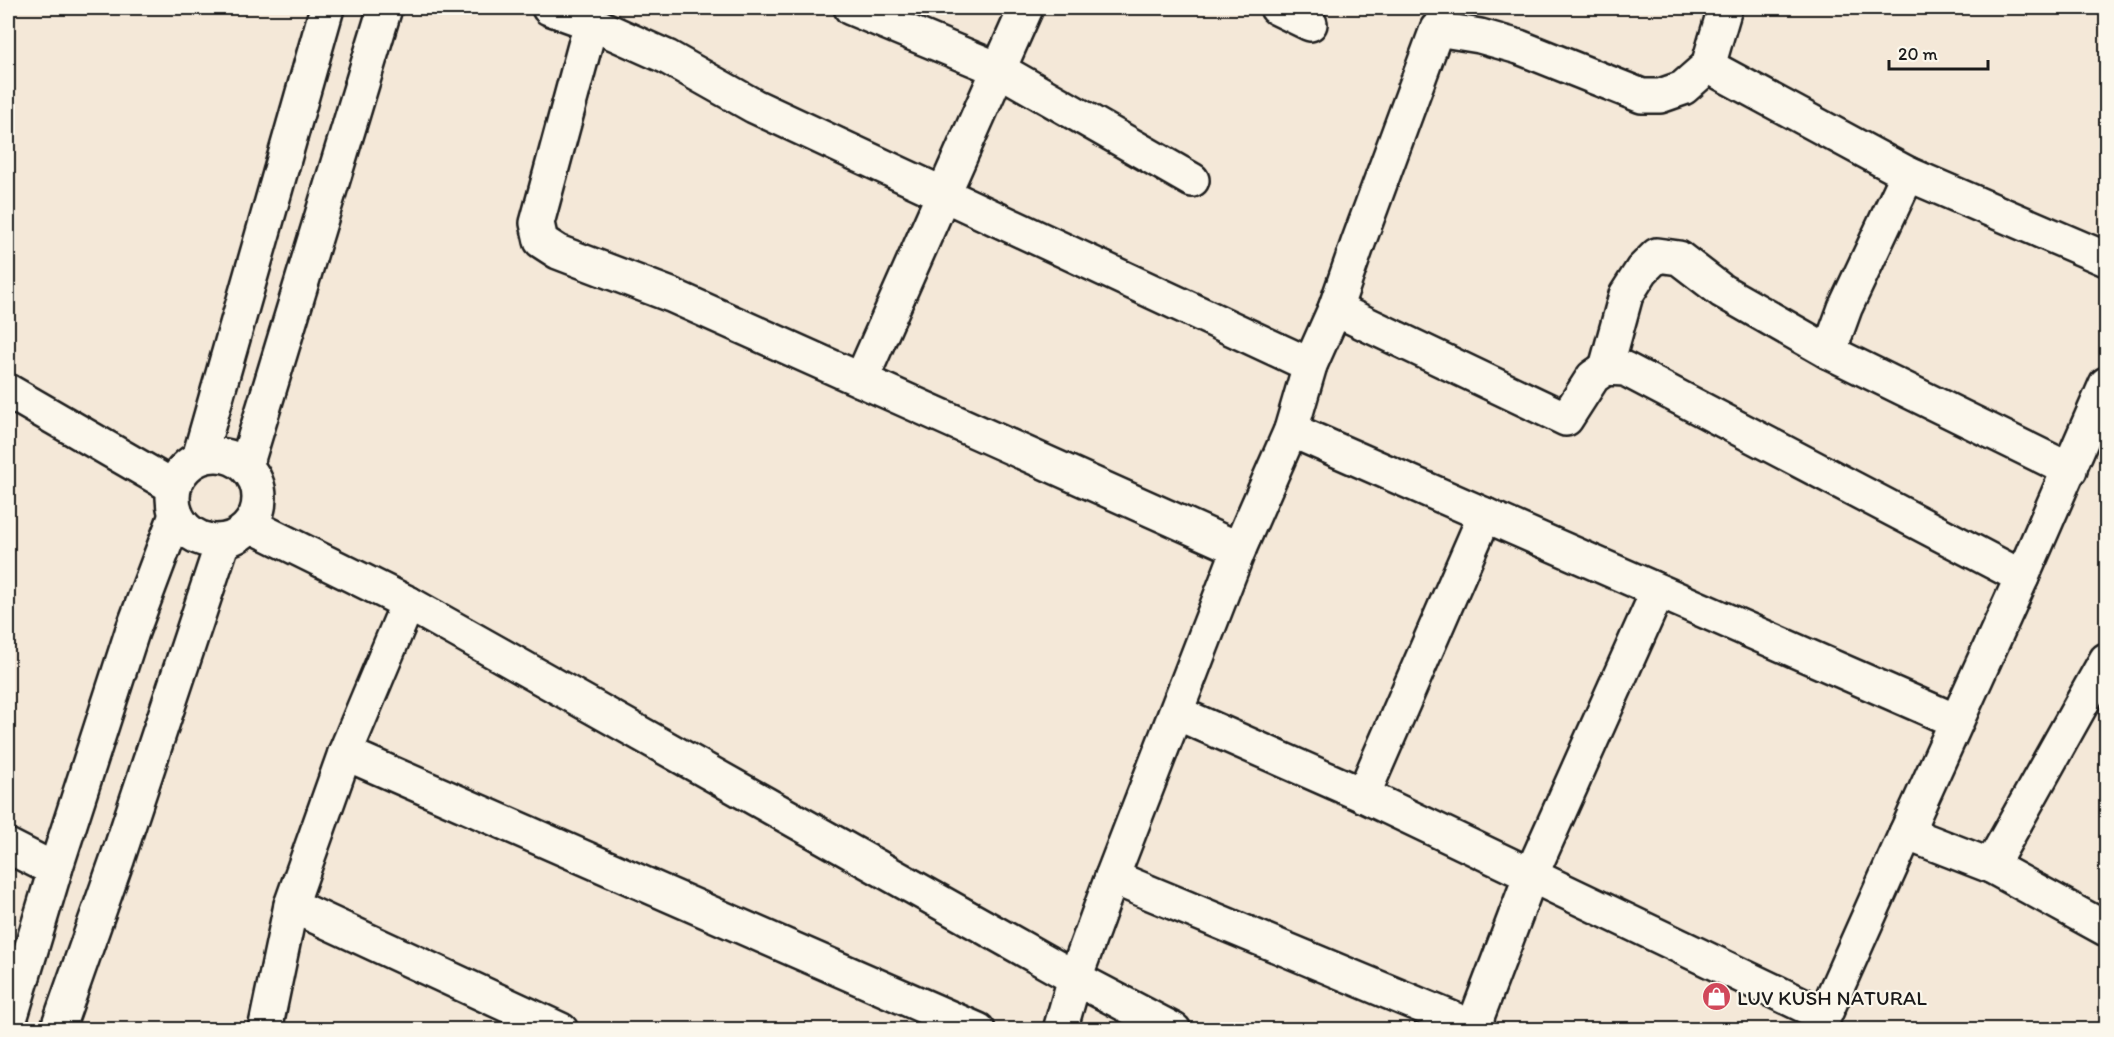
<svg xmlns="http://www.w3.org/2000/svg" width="2114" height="1037" viewBox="0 0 2114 1037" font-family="Itim,sans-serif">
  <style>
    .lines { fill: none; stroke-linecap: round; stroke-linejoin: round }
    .minor-casing { stroke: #1c1c1c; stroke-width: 38 }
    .minor { stroke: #fbf7ec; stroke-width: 33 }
    .labels { text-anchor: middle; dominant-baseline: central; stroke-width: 4.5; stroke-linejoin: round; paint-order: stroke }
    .poi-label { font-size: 21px; fill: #1c1c1c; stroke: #fbf7ec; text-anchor: start }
  </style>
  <rect width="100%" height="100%" fill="#f4e8d8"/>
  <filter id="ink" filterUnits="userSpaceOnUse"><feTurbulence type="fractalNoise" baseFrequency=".0167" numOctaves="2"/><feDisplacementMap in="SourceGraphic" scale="12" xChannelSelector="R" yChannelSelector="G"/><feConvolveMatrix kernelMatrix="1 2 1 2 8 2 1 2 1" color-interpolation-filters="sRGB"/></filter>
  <g filter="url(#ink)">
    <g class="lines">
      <defs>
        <g id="minor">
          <path d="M549,8L591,23L667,57L754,106L1310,365"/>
          <path d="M851,8L998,69L1192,180"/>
          <path d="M1277,8L1310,24"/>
          <path d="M591,23L537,223L541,241L558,252L671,295L1239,549"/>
          <path d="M1708,66L1908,174L2106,259"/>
          <path d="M1335,309L1566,419L1593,377L1606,368L1625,369L2022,577"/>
          <path d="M1829,352L1845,308L1908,174"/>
          <path d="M1606,368L1626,295L1642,270L1657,255L1679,258L1722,291L1829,352L2070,470"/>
          <path d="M861,380L1026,8"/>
          <path d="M8,391L174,487"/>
          <path d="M1291,430L1956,721"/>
          <circle cx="216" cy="498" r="43"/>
          <path d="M199,458L327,8"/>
          <path d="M246,466L385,8"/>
          <path d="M250,525L408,603L1075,978L1174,1030"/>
          <path d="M408,603L345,753L978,1030"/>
          <path d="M2106,660L1991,866L2106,929"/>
          <path d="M1177,713L1363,795L1824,1015"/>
          <path d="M345,753L291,905L561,1030"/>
          <path d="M1363,795L1485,515"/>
          <path d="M1906,833L2022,577L2106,384"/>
          <path d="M8,846L55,870"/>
          <path d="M1112,877L1480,1030"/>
          <path d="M8,1026L55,870L132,632L176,515"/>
          <path d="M57,1030L117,860L223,541"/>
          <path d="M265,1030L291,905"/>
          <path d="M1060,1030L1075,978L1112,877L1239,549L1291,430L1310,365L1335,309L1358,243L1437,29L1480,36L1519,47L1642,96H1660L1683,88L1708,66L1725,8"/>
          <path d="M1472,1030L1531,875L1658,591"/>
          <path d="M1818,1030L1906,833L1991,866"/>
        </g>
      </defs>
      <use href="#minor" class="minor-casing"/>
      <use href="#minor" class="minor"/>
    </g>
  </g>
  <defs>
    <symbol id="shop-disc" viewBox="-11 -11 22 22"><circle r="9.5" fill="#d1495b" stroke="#fbf7ec"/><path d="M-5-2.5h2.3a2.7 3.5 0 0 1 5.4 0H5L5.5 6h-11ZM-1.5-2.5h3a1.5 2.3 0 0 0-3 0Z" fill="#fff"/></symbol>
  </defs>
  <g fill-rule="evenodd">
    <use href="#shop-disc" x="1700" y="980" width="33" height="33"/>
  </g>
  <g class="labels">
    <g class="poi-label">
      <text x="1737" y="997">LUV KUSH NATURAL</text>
    </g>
  </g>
  <rect width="2114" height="1037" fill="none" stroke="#fbf7ec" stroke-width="30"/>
  <rect x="15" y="15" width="2084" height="1007" fill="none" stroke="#1c1c1c" stroke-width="2" filter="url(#ink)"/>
  <path d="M1889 60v9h99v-9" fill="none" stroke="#1c1c1c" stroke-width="3"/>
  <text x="1898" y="60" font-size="18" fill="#1c1c1c" stroke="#fbf7ec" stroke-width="4.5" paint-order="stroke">20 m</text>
</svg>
